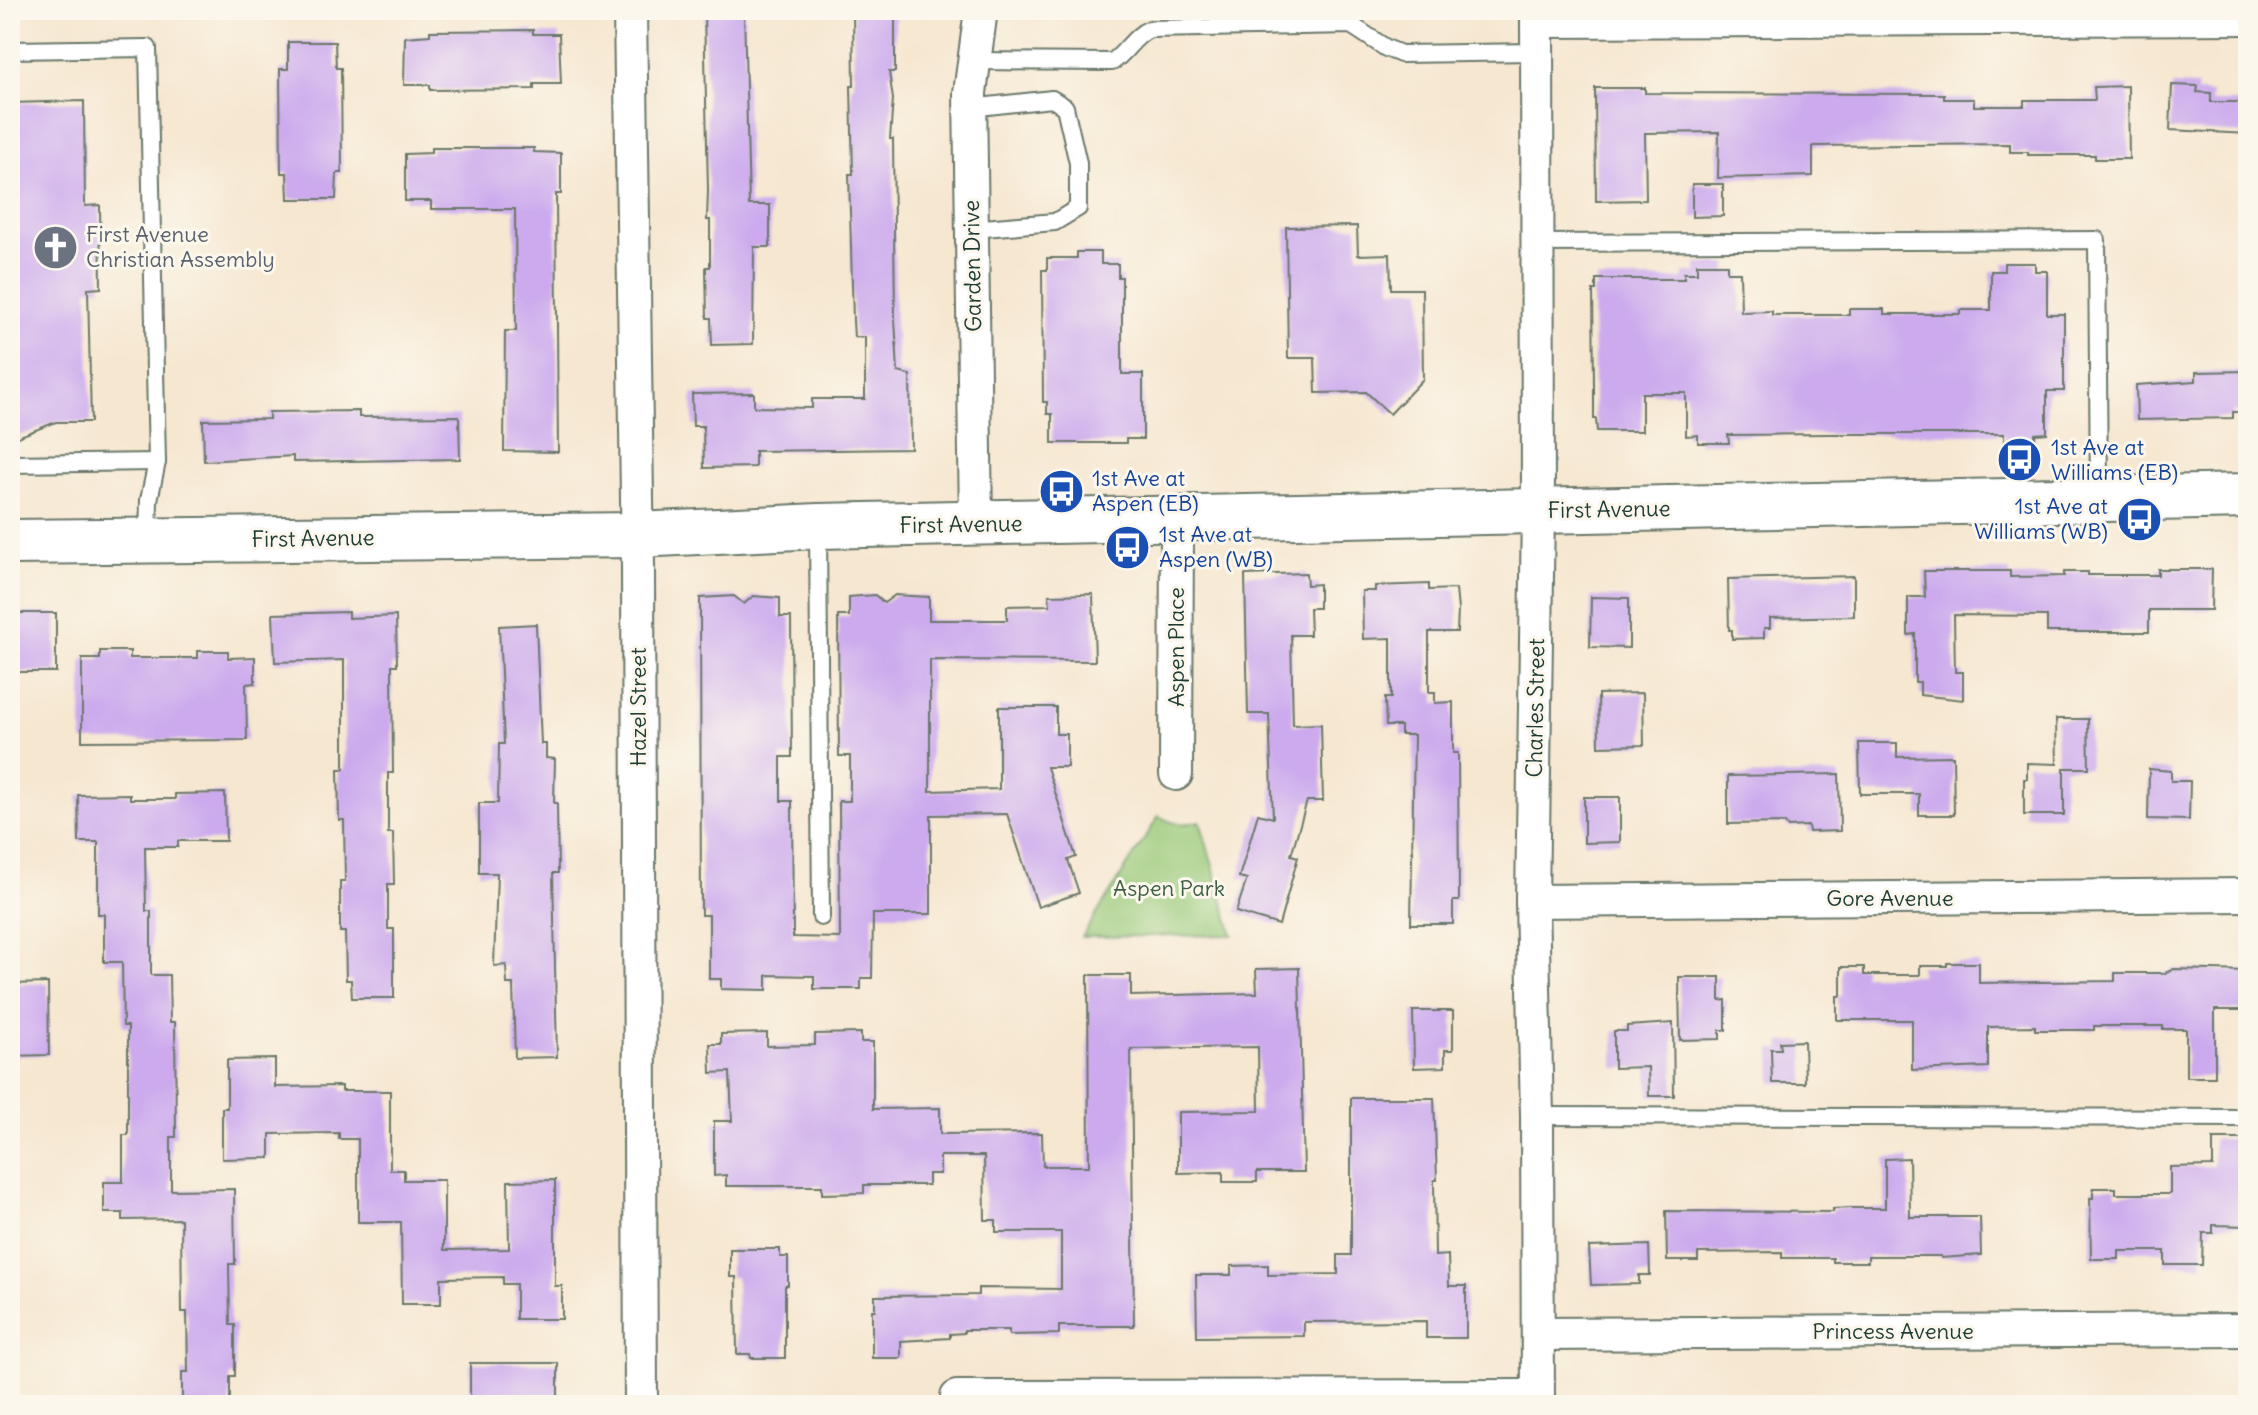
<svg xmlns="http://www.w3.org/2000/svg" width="2258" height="1415" viewBox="0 0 2258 1415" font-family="Delius,sans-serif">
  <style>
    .green { fill: #99c978; stroke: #5c8356; stroke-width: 2 }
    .building { fill: #ccaaed }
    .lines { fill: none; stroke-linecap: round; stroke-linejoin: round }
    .lane-casing { stroke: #6a786b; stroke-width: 20 }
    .street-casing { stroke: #6a786b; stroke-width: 36 }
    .secondary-casing { stroke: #6a786b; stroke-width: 48 }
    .lane { stroke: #fff; stroke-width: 16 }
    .street { stroke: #fff; stroke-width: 32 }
    .secondary { stroke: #fff; stroke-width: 44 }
    .labels { text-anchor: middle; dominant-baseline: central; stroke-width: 6; stroke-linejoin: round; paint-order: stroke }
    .worship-label { font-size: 22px; fill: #5b616d; stroke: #fbf7ec; text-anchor: start }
    .street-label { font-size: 22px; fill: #1f3d34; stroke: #fbf7ec }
    .transit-label { font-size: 22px; fill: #164399; stroke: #fbf7ec; text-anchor: start }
    .park-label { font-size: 22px; fill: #3e6045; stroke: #fbf7ec }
  </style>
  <rect width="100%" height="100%" fill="#fbf7ec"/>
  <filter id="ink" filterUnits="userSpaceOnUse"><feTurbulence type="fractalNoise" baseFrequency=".0125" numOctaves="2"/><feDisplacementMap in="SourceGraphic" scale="16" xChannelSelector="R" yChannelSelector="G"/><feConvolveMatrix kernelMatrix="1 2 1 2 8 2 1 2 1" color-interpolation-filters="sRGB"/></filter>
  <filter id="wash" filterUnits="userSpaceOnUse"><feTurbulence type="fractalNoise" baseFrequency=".006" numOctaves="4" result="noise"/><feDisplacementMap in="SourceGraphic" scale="32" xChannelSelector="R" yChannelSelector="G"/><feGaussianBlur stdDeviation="1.8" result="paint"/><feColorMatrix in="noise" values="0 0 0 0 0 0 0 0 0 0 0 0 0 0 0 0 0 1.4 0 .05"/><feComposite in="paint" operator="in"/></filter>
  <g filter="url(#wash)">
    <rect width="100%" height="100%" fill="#f6e7d0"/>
    <path class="green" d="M1159,816C1174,825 1184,825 1200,821L1233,935L1082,937Z"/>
    <g id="blocks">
      <g class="building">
        <path d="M853,10H895V72H889L893,99L890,139H893L895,319L898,372L910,375L911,449L755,451V467L704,468L703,426H693L692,394L754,393V407L812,408V399H865V337H854L853,321L849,174H853L851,86H854Z"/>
        <path d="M704,11H744L749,205H770V247H754L753,344L712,345L711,318H707L706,267H710V220H707L708,190Z"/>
        <path d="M533,30V34H559L561,84H534V89L430,90V85H404L405,37L430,35V31Z"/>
        <path d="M288,42H335L336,68H341L342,173H337L336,199H288L287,173H281L280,69H288Z"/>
        <path d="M2172,85L2198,86L2197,92L2211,93V102H2248V134L2170,130Z"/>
        <path d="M2128,86L2129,159H2095V155H2028V152H2010V144L1813,146V176L1718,178L1719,132L1645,133L1646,200L1596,201L1595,88H1645V93L1944,94V99H1974V106H2024V100H2095L2094,87Z"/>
        <path d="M84,101L85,206L100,205L101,288L88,289L91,422H56L10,440V103Z"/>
        <path d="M431,148H534V152L561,153V194H556L558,452L504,451L505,331H516L515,209H431V201H405V154L431,153Z"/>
        <path d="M1692,184H1723V216L1692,217Z"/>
        <path d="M1357,226L1358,255L1390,254L1391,289H1422L1423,379L1390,414L1366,392L1316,393L1315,358H1288L1286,227Z"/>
        <path d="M1077,252H1101V264H1118V277H1122V374H1143V439H1126V443H1052V414H1047V402H1043L1042,270H1047V258H1077Z"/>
        <path d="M2004,263H2035V271H2047V314H2064V391H2047V433L2035,434V442H2004V434H1828L1728,435L1729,443H1698V435L1686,436V393H1642V431H1597L1596,419H1594V386L1593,290H1596V279H1684V273H1697V264H1727V272H1740L1741,312L1772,311V315H1849V309H1884V314H1960V310H1991V271H2004Z"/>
        <path d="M2248,371L2246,412H2233V418L2137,420L2136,385L2196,381V372Z"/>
        <path d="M359,411V417L459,416L460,459L293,462V456L204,461L203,420L269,419V412Z"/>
        <path d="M2158,569H2212L2211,610H2149V632H2047V616L1954,615L1955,672H1963V700L1920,695V682H1915V634L1908,635V597H1925L1924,571H2010V577L2064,576V572H2088V575H2158Z"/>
        <path d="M1306,573L1307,585L1319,584V608H1309L1310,635H1291L1293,725L1321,724L1323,801H1307L1291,855L1298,857L1279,925L1236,912L1247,879L1239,877L1258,814L1273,818L1269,714H1248L1245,575Z"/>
        <path d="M1854,576V616L1770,618V628H1764V638L1732,639V630H1729L1728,579Z"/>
        <path d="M1429,584V590L1456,589L1458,610L1457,632H1429V692H1435V703L1453,702V753H1458L1459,901H1453V924H1411L1414,735H1401V726H1386L1385,698H1391V638L1363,639L1362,591H1375V586Z"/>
        <path d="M1093,594L1095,661L930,660V791L999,789V707H1056V734H1067V767H1047L1076,857L1068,860L1079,893L1038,907L1007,814L931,815V914H873L872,978H861V989H814V976L767,975V990L721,989V979H709V915H701L700,598L734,596L744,604L753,596L780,598V617H791L792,757H781V801H792L793,937L840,938L839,801H850V756H839L838,616H849V597L875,595L884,603L895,595L929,597V620H1007V606L1050,605L1049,595Z"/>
        <path d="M1591,597L1629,598V648L1590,647Z"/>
        <path d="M348,612V618L396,616L397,665H392L393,773H388V833H393L394,884H388V929H394V998H352L351,980H346L345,932H340V881H345L344,820H339L338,769H344V660L275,662L273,614Z"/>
        <rect x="10" y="613" width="46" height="59"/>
        <path d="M536,624L541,744H546V758L555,759L554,803H557L558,873H553L557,1057L515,1058L513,984H507L506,965L494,966L497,873H479V803H498L499,744H504L499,626Z"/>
        <path d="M100,651H130V658H198V651H228V658L255,657V683L246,684L247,740L82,741V659H100Z"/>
        <path d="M1643,693L1644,745L1599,746L1598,694Z"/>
        <path d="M2056,719H2088L2089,768H2064V815H2024V779H2027V763L2057,764Z"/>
        <path d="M1859,743H1897V757L1953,756L1954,815H1919V794H1860Z"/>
        <path d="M2149,769L2171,771V781H2190L2189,820L2148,819Z"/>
        <path d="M1839,774L1840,831L1809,832L1808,826L1788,827L1785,823L1728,824V776Z"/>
        <path d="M225,793L226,841H178V847H145L146,911H151V975H169L170,1022H175L176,1137H171V1190L234,1189L235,1264H229L230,1325H235V1376H230V1405H182V1372H188L187,1312H182L181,1219L123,1220V1213H104V1182H123V1135H128V1026H123L122,962H104V914H98V842H79L78,795L130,794V799H175V794Z"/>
        <path d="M1584,797H1620V842L1584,843Z"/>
        <path d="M1947,963H1979V983L2115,981V973H2165L2174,969L2248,971V1010H2215V1077H2186V1029H2163V1026H2094V1030H2035V1026L1988,1027V1067L1912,1070V1020H1837V996H1841V967H1864V975H1920V966H1947Z"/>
        <path d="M1299,968L1304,1172H1257V1182H1223V1172L1178,1173V1112L1259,1111L1258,1047L1131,1049L1134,1326H1059V1334L1009,1335V1330H964V1333L950,1334V1338L901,1341V1358H872V1310H875V1296L978,1295V1288L1061,1289V1232H996V1220H985L984,1156H940V1174H928V1185H864V1193L822,1194V1186H726V1175L714,1176V1121H732L730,1072L711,1073L710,1044H721V1034L767,1033V1046L815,1045V1034L861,1033V1042H873V1109L940,1108V1134L1042,1133L1043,1166H1089L1088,975H1131V996L1257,993L1256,969Z"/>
        <path d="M1679,977H1720V1001L1726,1000V1030H1720V1039L1680,1040Z"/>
        <path d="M48,983L49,1055L10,1056V984Z"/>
        <path d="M1413,1011H1453V1050H1445V1067L1414,1068Z"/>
        <path d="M1673,1023L1674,1096H1649L1648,1067L1614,1068V1031H1627V1026Z"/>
        <path d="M1804,1041L1805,1083H1772L1771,1049H1781L1780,1042Z"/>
        <path d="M275,1059V1087L342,1086V1091H390V1170H404V1180H444V1250L509,1249L508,1181L555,1180V1286H562V1319H516V1284H503V1277L441,1278V1304H402L401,1222H358V1139H339V1133L270,1134V1158L222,1159V1108H227V1060Z"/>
        <path d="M1351,1098H1434L1437,1180H1434L1435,1256L1448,1255L1449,1286H1466V1338H1426V1321L1304,1322V1336L1197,1337L1196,1275H1231V1266L1268,1265V1275L1338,1274V1255H1351Z"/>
        <path d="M2213,1139H2244V1192H2248V1226L2213,1225V1233H2203L2202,1265H2165V1251H2119V1259H2091L2090,1198H2093V1188H2116V1194H2170V1167L2213,1166Z"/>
        <path d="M1909,1158L1910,1217H1980L1981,1255L1941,1258V1256H1868V1262H1833V1258H1782V1252L1698,1253V1261H1667L1666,1211L1833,1212V1209L1850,1208H1885V1159Z"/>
        <path d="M1649,1245L1650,1275H1639V1284L1591,1285L1589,1247Z"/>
        <path d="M730,1249H780V1257H788V1285L785,1286V1358H751L750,1354H737L736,1277H730Z"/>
        <rect x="470" y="1363" width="88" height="42"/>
      </g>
    </g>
  </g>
  <g filter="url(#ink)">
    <use href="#blocks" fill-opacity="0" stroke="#6a786b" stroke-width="2"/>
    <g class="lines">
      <defs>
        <g id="lane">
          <path d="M10,50L148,48L157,462L149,500L148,538"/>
          <path d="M974,61L1112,62C1127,52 1134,35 1150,29L1351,25L1386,48L1401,54L1537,52"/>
          <path d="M970,108L1052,99L1065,107L1078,163V208L1055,222L972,229"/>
          <path d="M1537,243L2097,240L2099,498"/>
          <path d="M10,464L157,462"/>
          <path d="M818,528L821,917"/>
          <path d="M1537,1116L2248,1118"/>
        </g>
        <g id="street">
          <path d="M630,10L638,568L641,1405"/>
          <path d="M1537,10L1538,511L1532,901L1537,1116L1538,1405"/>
          <path d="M1537,21L2248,18"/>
          <path d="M976,523L970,93L981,10"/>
          <path d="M1176,774L1177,520"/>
          <path d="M1532,901L2248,895"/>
          <path d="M1538,1334L2248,1330"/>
          <path d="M957,1397L1538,1396"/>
        </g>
        <path id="secondary" d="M10,542L638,535L818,526L2248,496"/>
      </defs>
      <use href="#lane" class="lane-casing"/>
      <use href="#street" class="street-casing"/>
      <use href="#secondary" class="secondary-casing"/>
      <use href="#lane" class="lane"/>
      <use href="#street" class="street"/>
      <use href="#secondary" class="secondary"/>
    </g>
  </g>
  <defs>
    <symbol id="church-disc" viewBox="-11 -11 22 22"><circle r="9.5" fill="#6b7280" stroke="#fbf7ec"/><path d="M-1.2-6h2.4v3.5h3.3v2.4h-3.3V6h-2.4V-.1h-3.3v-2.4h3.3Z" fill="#fff"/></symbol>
    <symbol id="bus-disc" viewBox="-11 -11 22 22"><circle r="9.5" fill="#1a4fb4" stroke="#fbf7ec"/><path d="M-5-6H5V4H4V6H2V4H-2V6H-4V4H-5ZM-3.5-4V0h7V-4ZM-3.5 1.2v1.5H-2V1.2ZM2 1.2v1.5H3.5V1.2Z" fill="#fff"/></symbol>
  </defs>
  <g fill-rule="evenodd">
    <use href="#church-disc" x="30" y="222" width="51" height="51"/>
    <use href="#bus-disc" x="1994" y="434" width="51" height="51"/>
    <use href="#bus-disc" x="1036" y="466" width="51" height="51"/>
    <use href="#bus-disc" x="2114" y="494" width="51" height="51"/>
    <use href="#bus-disc" x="1102" y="522" width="51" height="51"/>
  </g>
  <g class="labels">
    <g class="worship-label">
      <text x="86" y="234">First Avenue<tspan x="86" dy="25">Christian Assembly</tspan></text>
    </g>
    <g class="street-label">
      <text transform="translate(972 266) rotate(-91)">Garden Drive</text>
      <text transform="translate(1609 509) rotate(-1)">First Avenue</text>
      <text transform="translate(961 524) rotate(-1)">First Avenue</text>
      <text transform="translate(313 538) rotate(-1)">First Avenue</text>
      <text transform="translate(1176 647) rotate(-90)">Aspen Place</text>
      <text transform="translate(638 707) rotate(-90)">Hazel Street</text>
      <text transform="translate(1535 708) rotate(-89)">Charles Street</text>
      <text x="1890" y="898">Gore Avenue</text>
      <text x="1893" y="1331">Princess Avenue</text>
    </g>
    <g class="transit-label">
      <text x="2051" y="447">1st Ave at<tspan x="2051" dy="25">Williams (EB)</tspan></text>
      <text x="1092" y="478">1st Ave at<tspan x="1092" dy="25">Aspen (EB)</tspan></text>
      <text x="2108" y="506" text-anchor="end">1st Ave at<tspan x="2108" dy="25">Williams (WB)</tspan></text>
      <text x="1159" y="534">1st Ave at<tspan x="1159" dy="25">Aspen (WB)</tspan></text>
    </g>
    <g class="park-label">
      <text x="1169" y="888">Aspen Park</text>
    </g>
  </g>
  <rect width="2258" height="1415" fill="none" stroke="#fbf7ec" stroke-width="40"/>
</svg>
